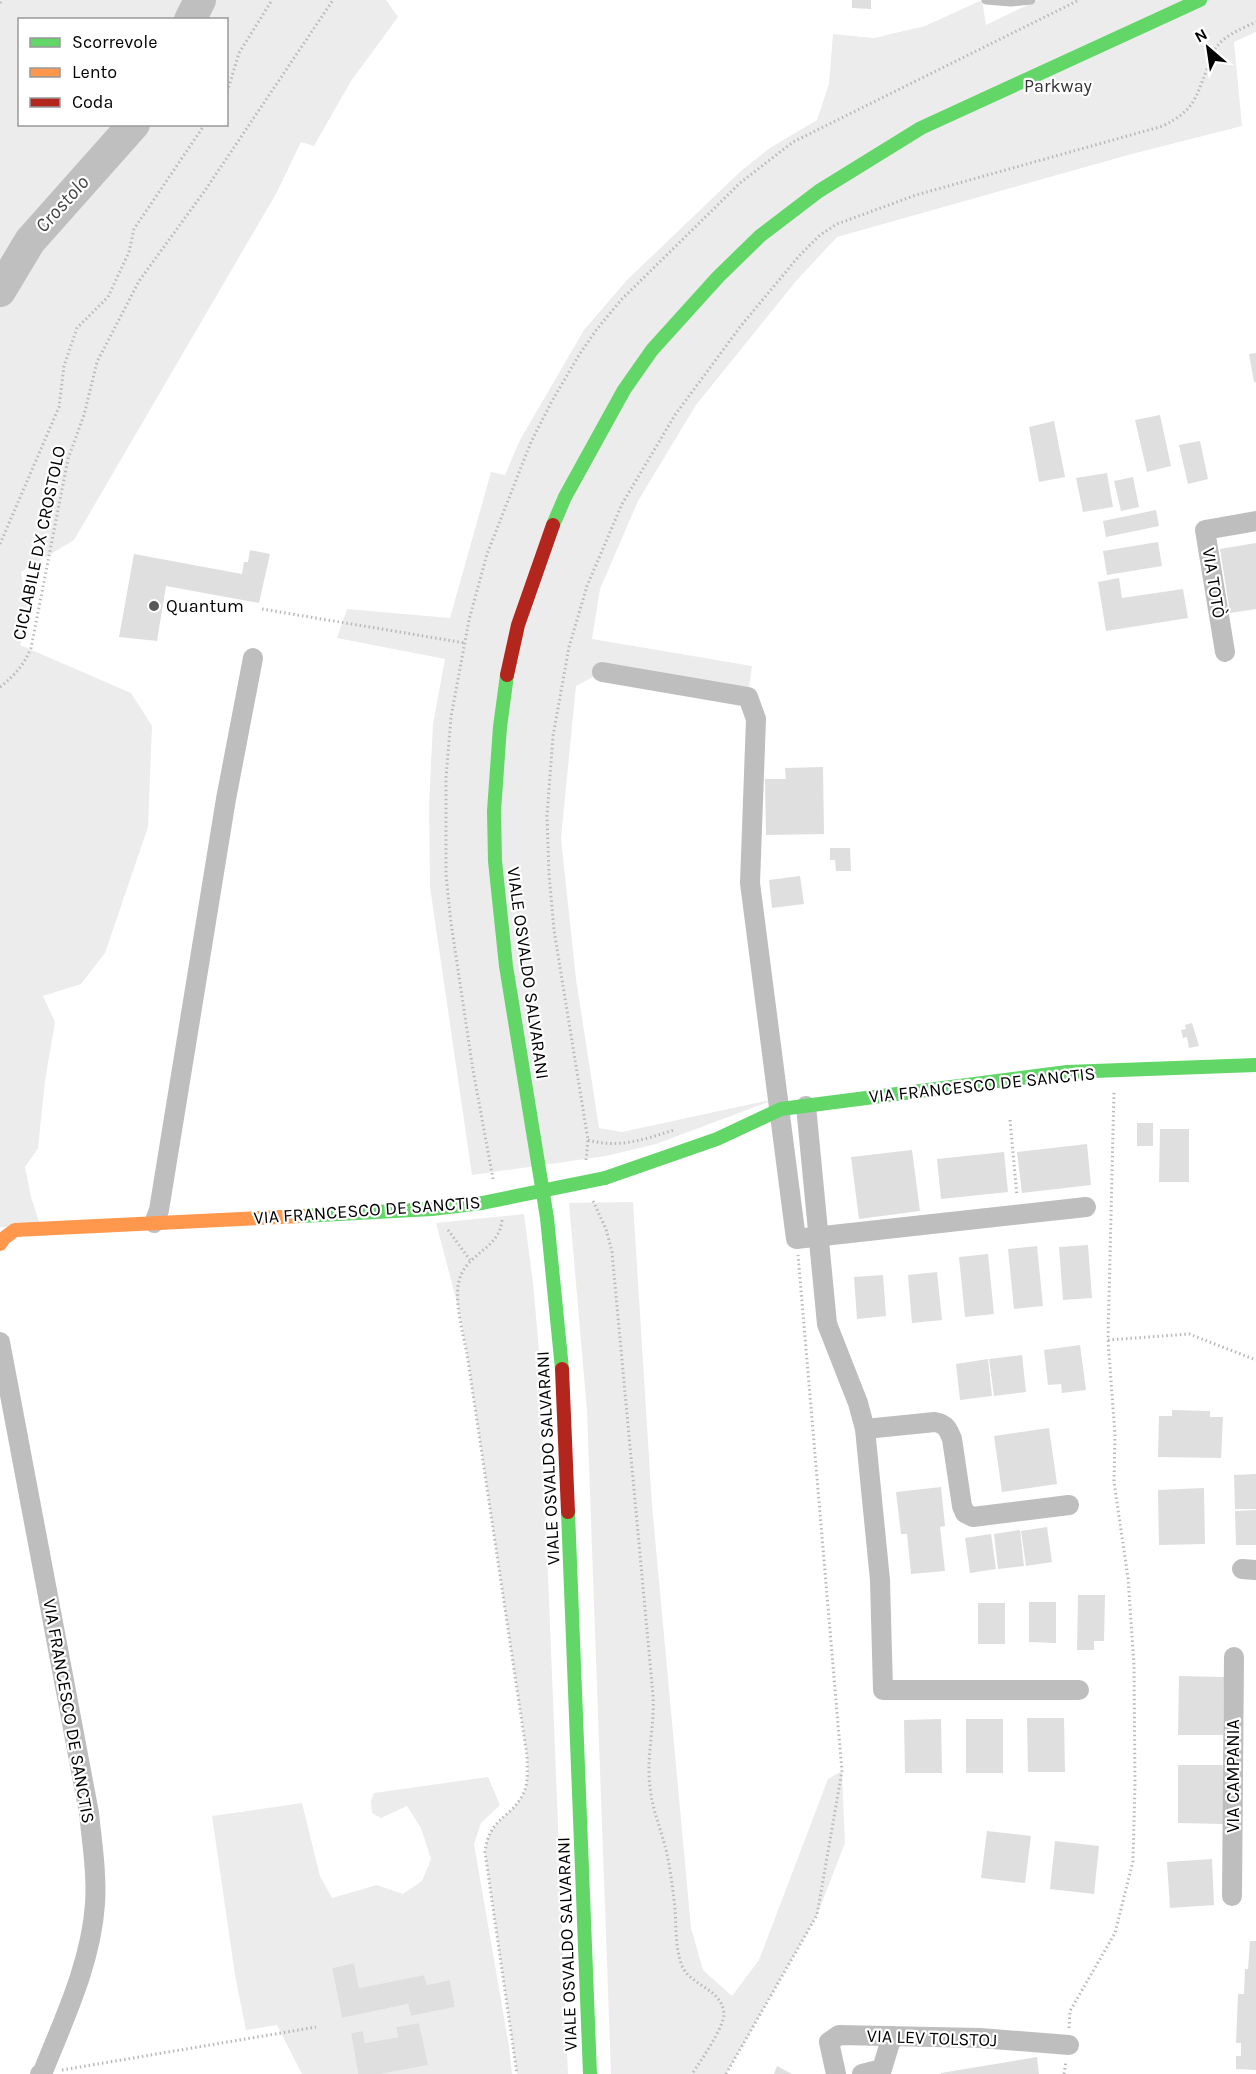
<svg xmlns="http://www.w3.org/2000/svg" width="1256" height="2074" viewBox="0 0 1256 2074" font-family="Karla,sans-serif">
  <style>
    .green { fill: #ececec; fill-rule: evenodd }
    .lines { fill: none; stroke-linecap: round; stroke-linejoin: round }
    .river { stroke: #bfbfbf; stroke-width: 32 }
    .building { fill: #dfdfdf }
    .path { stroke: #b9b9b9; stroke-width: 3; stroke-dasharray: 1.5 3; stroke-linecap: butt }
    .lane { stroke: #bebebe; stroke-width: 9 }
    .street { stroke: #bebebe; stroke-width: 20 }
    .fast { stroke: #63d668; stroke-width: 14 }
    .slow { stroke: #ff974d; stroke-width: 14 }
    .jam { stroke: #b3261e; stroke-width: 14 }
    .fast-bridge { stroke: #63d668; stroke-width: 14 }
    .poi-dot { fill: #595959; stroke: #fff; stroke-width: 2 }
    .labels { text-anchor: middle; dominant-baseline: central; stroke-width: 4.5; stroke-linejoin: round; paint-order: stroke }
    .park-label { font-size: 18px; fill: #333; stroke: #fff }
    .street-label { font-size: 18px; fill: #000; stroke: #fff }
    .poi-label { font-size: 18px; fill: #000; stroke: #fff; text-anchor: start }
    .water-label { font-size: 20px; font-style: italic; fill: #444; stroke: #fff }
  </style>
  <rect width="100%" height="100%" fill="#fff"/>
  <g class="green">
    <path d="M0,0H386L398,17L351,81L314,146L301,142L277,192L74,540L21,572L29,624L20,645L131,693L152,726L148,827L105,953L81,984L43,996L55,1022L45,1081L38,1148L25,1167L31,1197L41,1228L0,1227ZM20,20H226V124H20Z"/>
    <path d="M982,0L986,25L1038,0H1256V32L1234,42L1242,126L1128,155L837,237L796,281L696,405L638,501L600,589L592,639L752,666L748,697L602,672L576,686L561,838L576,979L599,1128L622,1132L779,1098L656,1144L606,1156L472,1175L430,887L429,804L433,724L445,659L337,638L347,609L450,618L491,472L505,475L520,440L584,330L627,280L742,170L770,148L817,120L829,84L833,34L874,38L925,26Z"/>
    <path d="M633,1202L652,1505L691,1928L703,1970L732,1996L759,1960L828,1779L842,1771L845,1843L817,1915L726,2074H611L587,1410L569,1203Z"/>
    <path d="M524,1214L533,1283L539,1350L568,2074H517L485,1852C489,1817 511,1819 523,1794C529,1783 528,1768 527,1756L467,1354L459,1310L436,1223Z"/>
    <path d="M488,1777L500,1805L481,1823L474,1844L509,2046L512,2074H381L427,2065L419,2023L396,2027L398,2037L365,2043L363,2031L351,2033L358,2074H302L277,2025L246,2030L235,1975L212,1816L302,1803L320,1876L332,1898L377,1885L403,1894L422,1881L431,1859L421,1828L407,1806L381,1818L372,1813L371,1801L374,1793ZM354,1963L359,1988L424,1975L427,1985L450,1980L455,2007L411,2016L408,2004L342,2018L332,1968Z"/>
  </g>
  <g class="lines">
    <g class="river">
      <path d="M190,20L200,0"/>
      <path d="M0,291L30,241L134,124"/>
    </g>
  </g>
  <g class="building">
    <path d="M852,0H871V9L852,8Z"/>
    <path d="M1256,353V382H1254L1249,354Z"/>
    <path d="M1160,415L1171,466L1147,472L1135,420Z"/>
    <path d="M1054,421L1065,477L1039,482L1029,427Z"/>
    <path d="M1200,441L1208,479L1188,484L1179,445Z"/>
    <path d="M1107,473L1113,507L1083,512L1076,478Z"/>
    <path d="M1133,477L1139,507L1121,511L1114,481Z"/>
    <path d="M1156,510L1159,526L1106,537L1103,521Z"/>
    <path d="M1158,542L1162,566L1107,575L1103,551Z"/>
    <path d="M1256,543V609L1230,613L1220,549Z"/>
    <path d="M250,550L270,554L259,603L166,586L157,641L119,637L134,554L242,574L244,562H248Z"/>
    <path d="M1119,578L1122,598L1183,589L1188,618L1106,631L1098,582Z"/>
    <path d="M823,767L824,834L766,835L765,779H786L785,768Z"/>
    <path d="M830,848H850L851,871H836L835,860H830Z"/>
    <path d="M800,876L804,904L772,908L769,880Z"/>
    <path d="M1192,1023L1199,1046L1189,1048L1187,1037L1183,1038L1181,1030L1186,1029L1185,1025Z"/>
    <rect x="1137" y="1123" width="16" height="23"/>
    <path d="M1160,1129H1189V1182H1159Z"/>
    <path d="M1087,1144L1091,1185L1022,1193L1017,1152Z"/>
    <path d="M912,1150L920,1211L859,1219L851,1157Z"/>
    <path d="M1004,1152L1008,1192L941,1199L937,1159Z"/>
    <path d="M1088,1245L1092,1298L1063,1300L1059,1247Z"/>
    <path d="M1037,1246L1043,1306L1014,1309L1008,1249Z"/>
    <path d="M988,1254L994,1314L965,1317L959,1257Z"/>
    <path d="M937,1272L942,1320L912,1323L908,1275Z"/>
    <path d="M883,1275L886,1316L857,1319L854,1277Z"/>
    <path d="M1080,1345L1086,1390L1062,1393L1061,1384L1048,1385L1044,1350Z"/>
    <path d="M1022,1355L1026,1392L994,1396L989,1359Z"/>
    <path d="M988,1359L992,1396L960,1400L956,1364Z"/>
    <path d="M1172,1410L1210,1411V1417H1223L1221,1458L1158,1457L1159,1416H1172Z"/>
    <path d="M1049,1428L1057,1484L1002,1492L994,1436Z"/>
    <path d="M1256,1474V1509H1235L1234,1475Z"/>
    <path d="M941,1487L945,1526L940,1527L945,1571L911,1574L907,1534H901L896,1492Z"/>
    <path d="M1204,1488L1205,1544L1159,1545L1158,1490Z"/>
    <path d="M1256,1510V1545H1236L1235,1511Z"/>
    <path d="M1047,1527L1052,1562L1026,1566L1021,1531Z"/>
    <path d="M1020,1530L1024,1566L998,1569L994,1534Z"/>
    <path d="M991,1534L996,1569L970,1573L965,1538Z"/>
    <path d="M1078,1595H1105L1104,1641H1094V1650H1077Z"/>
    <path d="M1029,1602H1056V1643L1029,1642Z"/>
    <rect x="978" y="1603" width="27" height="41"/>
    <path d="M1179,1676L1224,1677L1223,1735H1178Z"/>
    <path d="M1027,1718H1064L1065,1772H1028Z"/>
    <path d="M941,1719L942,1773H905L904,1720Z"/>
    <rect x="966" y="1719" width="37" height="54"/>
    <path d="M1178,1765H1223V1824L1178,1823Z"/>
    <path d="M987,1831L1031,1836L1025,1883L981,1878Z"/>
    <path d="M1055,1841L1099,1846L1094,1894L1050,1889Z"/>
    <path d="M1212,1859L1214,1905L1170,1908L1167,1862Z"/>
    <path d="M1250,1941H1256V2070L1236,2069V2056H1241V2043H1236L1238,1994H1244L1245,1969H1248Z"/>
    <path d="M354,1963L359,1988L424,1975L427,1985L450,1980L455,2007L411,2016L408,2004L342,2018L332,1968Z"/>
    <path d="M419,2023L428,2065L381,2074H358L351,2033L363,2031L365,2043L398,2037L396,2027Z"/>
    <path d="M1037,2057L1039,2074H941V2073Z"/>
    <path d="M777,2066L792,2074H774Z"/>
  </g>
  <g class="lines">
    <g class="path">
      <path d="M0,3L2,0"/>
      <path d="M226,96L239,53L272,0"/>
      <path d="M0,544L59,407L64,366L77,328L108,297L129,252L134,229L205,124"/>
      <path d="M262,609L465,643"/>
      <path d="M0,687C15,675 24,665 31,648L68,459L84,415L97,362L139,281L206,189L333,0"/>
      <path d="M1010,1120L1017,1196"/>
      <path d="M588,1140C619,1149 645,1139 674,1130"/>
      <path d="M586,1160L588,1140L554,930L549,874L547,816L553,736L569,647L587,586L622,504L675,415L740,327L799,256L820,235L837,224L916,195L1163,126C1194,110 1195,100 1207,69C1209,63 1211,56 1214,51C1222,36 1241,29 1256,22"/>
      <path d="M493,1179L473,1070L451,923L446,875V778L451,717L469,620L487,554L531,442L552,401L579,355L597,329L621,300L740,183L793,142L1079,0"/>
      <path d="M593,1201L606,1229L612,1252L653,1695C655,1725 646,1757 650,1787C652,1810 662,1831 667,1854C670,1868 672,1884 674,1899C677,1920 674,1942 681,1963C688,1986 721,1987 724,2013C725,2026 700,2062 692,2074"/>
      <path d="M502,1220C500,1247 471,1252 461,1275C452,1295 463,1333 467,1354L527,1756C527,1768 529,1783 523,1794C511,1819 489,1817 485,1852L517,2074"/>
      <path d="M448,1230L470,1260"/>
      <path d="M1108,1340L1189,1334L1256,1360"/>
      <path d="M1069,2028L1070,2011L1115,1933L1133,1861L1135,1784L1134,1665L1128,1578L1114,1482L1115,1435L1108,1340L1114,1090"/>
      <path d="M62,2070L316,2027"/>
      <path d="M726,2074L817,1915L842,1771L798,1255"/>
      <path d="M1064,2074L1066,2061"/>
    </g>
    <path class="lane" d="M986,0L1011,2L1031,0"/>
    <g class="street">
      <path d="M1225,652L1205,530L1256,521"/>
      <path d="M602,672L748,697L756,719L750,883L796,1239L1086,1207"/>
      <path d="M806,1106L827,1324L858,1403L865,1429L880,1580L883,1690H1079"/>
      <path d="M154,1223L159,1210L226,799L253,658"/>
      <path d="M0,1342L89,1813C92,1843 97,1873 95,1904C91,1963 64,2019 42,2074H40"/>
      <path d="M865,1429L935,1422C946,1424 948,1429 952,1439L962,1506L965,1513L973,1517L1069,1505"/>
      <path d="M1242,1569L1256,1570"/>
      <path d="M1232,1896L1234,1657"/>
      <path d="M836,2074L829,2042L839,2035L980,2038L1069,2045"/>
      <path d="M862,2074L882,2069L892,2036"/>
    </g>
    <g class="fast">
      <path d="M553,525L565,497L624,390L652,350L718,277L760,236L819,191L921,128L1200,0"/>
      <path d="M507,675L500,727L494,811L495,861L506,966L547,1218L562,1369"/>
      <path d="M605,1178L717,1139L781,1109L1067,1072L1256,1065"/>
      <path d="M302,1216L432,1209L482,1203"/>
      <path d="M568,1512L590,2074"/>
    </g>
    <path class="slow" d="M0,1244L4,1238L15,1230L302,1216"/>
    <g class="jam">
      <path d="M507,675L518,625L553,525"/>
      <path d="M562,1369L568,1512"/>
    </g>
    <path class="fast-bridge" d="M482,1203L605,1178"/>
  </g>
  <circle class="poi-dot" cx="154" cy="606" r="6"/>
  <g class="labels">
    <g class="park-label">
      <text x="1058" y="86">Parkway</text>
    </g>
    <g class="street-label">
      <text transform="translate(39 543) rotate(-78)">CICLABILE DX CROSTOLO</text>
      <text transform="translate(1214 583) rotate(81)">VIA TOTÒ</text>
      <text transform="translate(528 973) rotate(82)">VIALE OSVALDO SALVARANI</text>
      <text transform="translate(982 1085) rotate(-6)">VIA FRANCESCO DE SANCTIS</text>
      <text transform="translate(367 1210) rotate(-4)">VIA FRANCESCO DE SANCTIS</text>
      <text transform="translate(548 1458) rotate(-93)">VIALE OSVALDO SALVARANI</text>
      <text transform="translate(69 1711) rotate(80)">VIA FRANCESCO DE SANCTIS</text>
      <text transform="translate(1233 1776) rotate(-90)">VIA CAMPANIA</text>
      <text transform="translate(567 1944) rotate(-92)">VIALE OSVALDO SALVARANI</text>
      <text transform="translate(932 2038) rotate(2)">VIA LEV TOLSTOJ</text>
    </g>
    <g class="poi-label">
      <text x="166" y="606">Quantum</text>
    </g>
    <g class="water-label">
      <text transform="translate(62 204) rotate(-48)">Crostolo</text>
    </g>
  </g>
  <rect x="18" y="18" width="210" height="108" fill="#ffffff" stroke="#999999" stroke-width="1.5"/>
  <rect x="30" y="38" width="30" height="9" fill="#63d668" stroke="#999999" stroke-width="1.5"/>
  <text x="72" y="48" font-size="18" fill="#000000">Scorrevole</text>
  <rect x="30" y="68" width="30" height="9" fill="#ff974d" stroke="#999999" stroke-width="1.5"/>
  <text x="72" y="78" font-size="18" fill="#000000">Lento</text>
  <rect x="30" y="98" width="30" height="9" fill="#b3261e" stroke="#999999" stroke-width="1.5"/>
  <text x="72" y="108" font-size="18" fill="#000000">Coda</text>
  <g transform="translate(1208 48) rotate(331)" stroke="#ffffff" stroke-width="4.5" paint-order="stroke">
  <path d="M0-4.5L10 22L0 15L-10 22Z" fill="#000000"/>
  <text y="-9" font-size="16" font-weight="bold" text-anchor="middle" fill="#000000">N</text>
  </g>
</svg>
